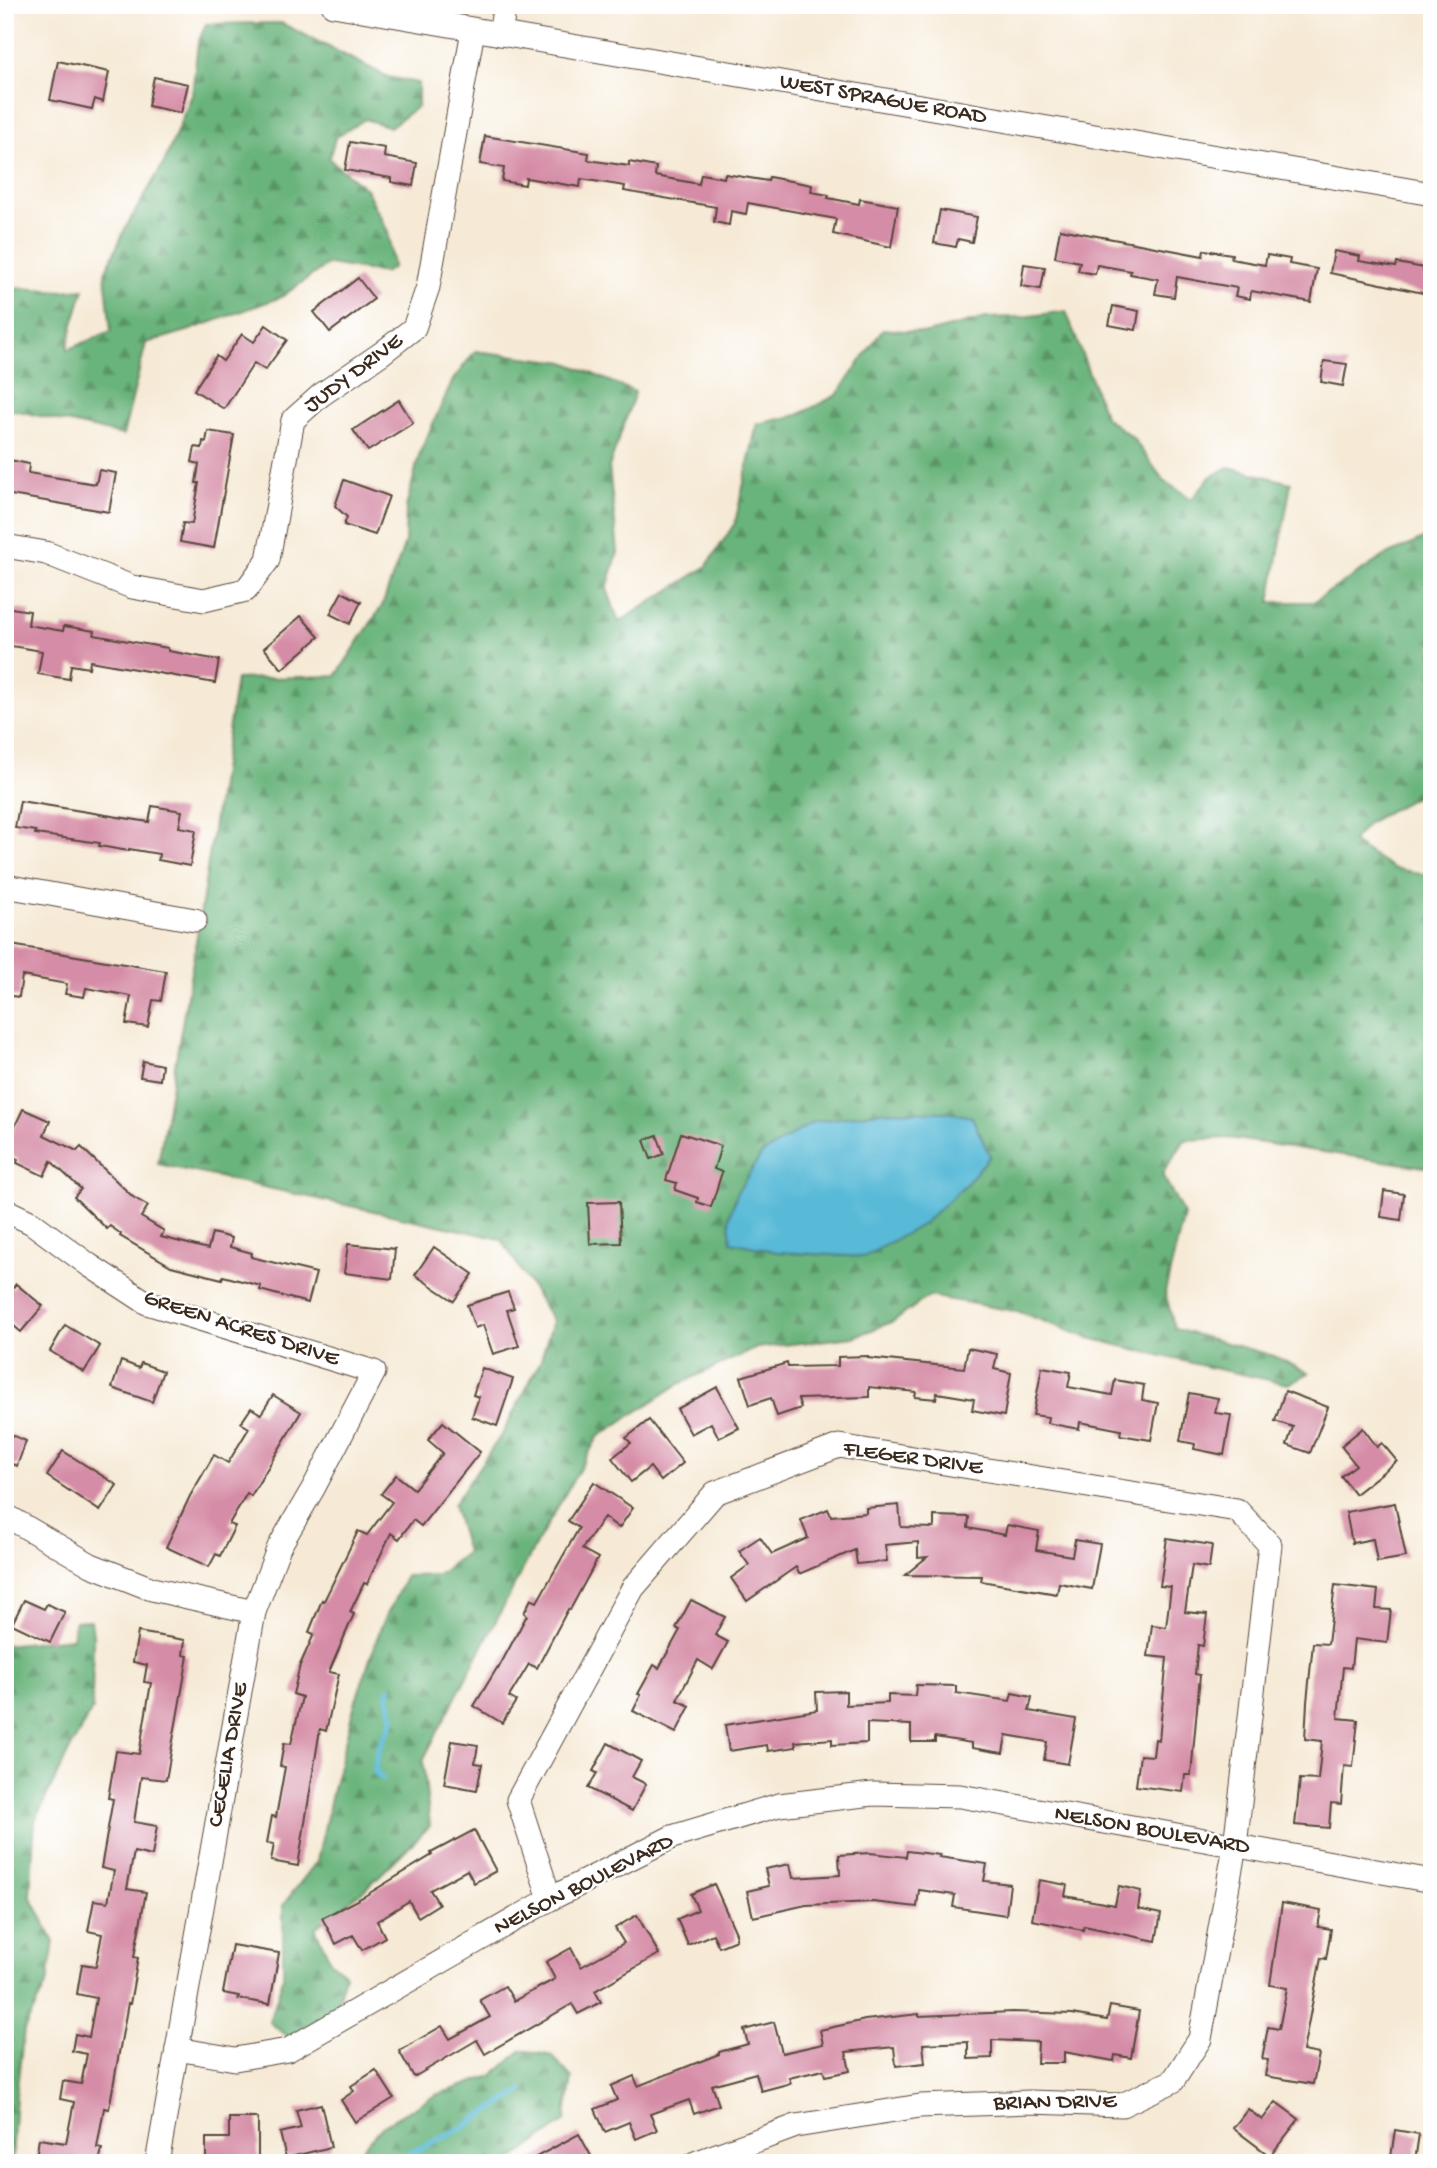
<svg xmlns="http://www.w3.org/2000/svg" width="1437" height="2168" viewBox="0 0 1437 2168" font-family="'Gochi Hand',sans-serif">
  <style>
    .forest { fill: url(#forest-firs); stroke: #526f4d; stroke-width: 2 }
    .water { fill: #59bad7; stroke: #4a727a; stroke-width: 2 }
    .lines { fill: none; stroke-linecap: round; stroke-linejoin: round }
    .stream { stroke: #59bad7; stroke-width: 6 }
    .building { fill: #d58ca6 }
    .minor-casing { stroke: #57473a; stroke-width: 25 }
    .minor { stroke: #fff; stroke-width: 23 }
    .labels { text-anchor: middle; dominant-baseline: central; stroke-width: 5; stroke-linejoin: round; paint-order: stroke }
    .street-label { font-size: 23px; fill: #3b2a1e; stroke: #fff }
  </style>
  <defs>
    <pattern id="forest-firs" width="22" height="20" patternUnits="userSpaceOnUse" patternTransform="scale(1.75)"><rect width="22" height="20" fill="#69b47c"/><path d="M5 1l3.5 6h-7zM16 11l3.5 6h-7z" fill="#589365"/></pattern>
  </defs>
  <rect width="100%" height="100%" fill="#fff"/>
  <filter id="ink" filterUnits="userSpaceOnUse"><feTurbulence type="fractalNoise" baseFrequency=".0143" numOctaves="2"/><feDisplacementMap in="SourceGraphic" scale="14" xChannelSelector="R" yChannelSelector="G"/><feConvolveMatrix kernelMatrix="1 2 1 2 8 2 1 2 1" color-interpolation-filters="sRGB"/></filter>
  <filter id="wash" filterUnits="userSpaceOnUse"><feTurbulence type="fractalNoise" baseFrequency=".00686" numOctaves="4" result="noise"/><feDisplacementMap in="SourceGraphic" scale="28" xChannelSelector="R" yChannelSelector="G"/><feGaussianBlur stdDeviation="1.57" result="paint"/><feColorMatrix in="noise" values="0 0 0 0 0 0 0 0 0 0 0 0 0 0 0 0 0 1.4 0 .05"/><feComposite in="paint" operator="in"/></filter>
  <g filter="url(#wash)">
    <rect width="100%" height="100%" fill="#f6ead6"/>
    <g class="forest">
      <path d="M281,23L388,77L418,83V106L390,127L365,119L335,138L329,159L366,189L388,232L393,267L384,273L328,264L281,297L187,331L146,343L123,435L5,408V287L63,291L84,289L73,324L67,350L111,331L105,273L126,227L164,163L192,95L198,43L206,24Z"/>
      <path d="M1066,311L1105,417L1132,437L1164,481L1192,499L1210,477L1229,467L1291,483L1270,602H1313L1385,556L1432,535V779L1415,797L1369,822L1352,842L1393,868L1432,876V1168L1228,1138L1185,1140L1162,1174L1184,1215L1165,1292L1175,1329L1274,1356L1309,1373L1288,1384L1208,1367L1085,1337L1020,1312L929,1296L894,1321L854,1337L756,1348L679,1384L598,1437L534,1548L423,1760L430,1826L366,1889L315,1928L331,1962L345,1974L335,2014L289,2037L269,2022L283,1978V1905L317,1861L333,1789L355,1703L381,1627L406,1576L438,1575L467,1552L453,1505L504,1431L540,1362L553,1321L501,1239L158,1164L194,955L236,679L336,676L382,606L405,543L406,508L420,452L453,380L475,351L565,362L635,392L609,467L618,552L607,589L619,622L706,567L735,523L757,424L798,415L837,395L883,329L927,333L986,318L1023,317Z"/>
      <path d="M91,1620L93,1636L92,1710L68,1753L35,1820L30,1895L54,1942L48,1981L24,2030L16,2095L12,2163H5V1645L72,1638L75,1621Z"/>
      <path d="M522,2050L552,2056L572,2078L565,2121L516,2157L504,2163H354L359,2152L382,2126L436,2095L492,2076Z"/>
    </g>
    <path class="water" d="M886,1111L946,1112L972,1117L990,1156L967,1183L923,1224L864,1257L777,1252L731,1242L729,1217L738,1191L762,1154L813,1122Z"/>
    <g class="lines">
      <g class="stream">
        <path d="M382,1778L375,1772L378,1749L393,1720L388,1695L390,1689"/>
        <path d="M390,2163L458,2130L522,2091"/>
      </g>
    </g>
    <g id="blocks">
      <g class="building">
        <path d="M58,61L109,72L103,102L95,99L92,109L50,100Z"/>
        <path d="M154,77L188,84L181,113L148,106Z"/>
        <path d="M485,136L589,153L588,160L629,166V162L656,167L655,176L699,184L701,174L724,178L725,174L768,181L769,177L812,185L811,192L829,195L828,198L859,204L860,199L898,206L891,247L833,234L836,219L748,203L746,214L731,211L729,225L714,222L716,207L624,191L625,186L581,179L580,187L526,178L525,185L502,181L504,168L480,164Z"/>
        <path d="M350,142L385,148L384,157L417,163L413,186L391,182V178L345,170Z"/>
        <path d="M940,210L977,217L972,242L958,239L956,247L934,243Z"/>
        <path d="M1060,229L1203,256L1204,250L1232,254L1231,259L1265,265L1267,255L1290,259L1289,264L1317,269L1311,302L1251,291L1250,299L1235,296L1237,288L1177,277L1174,297L1155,294L1158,279L1130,274L1131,271L1097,265L1095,274L1078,271L1080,262L1055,257Z"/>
        <path d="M1334,251L1360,256L1359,261L1396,267L1397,263L1424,268L1423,271L1432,272V295L1330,273Z"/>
        <path d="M1024,264L1045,267L1041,289L1021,286Z"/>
        <path d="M358,278L374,299L330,332L314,312Z"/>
        <path d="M1113,306L1139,311L1136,330L1109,325Z"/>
        <path d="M266,325L287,340L265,370L254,363L224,409L194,390L216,356L223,361L242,334L254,342Z"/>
        <path d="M1324,361L1347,364L1343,386L1321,382Z"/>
        <path d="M399,400L413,423L368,451L353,430Z"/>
        <path d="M208,431L234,435L214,548L180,542L183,523L192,524L199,483H196L199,464L192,462L195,447L202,448L203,441L206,442Z"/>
        <path d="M10,460L29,464L28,473L96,484L99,470L116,473L109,512L5,494Z"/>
        <path d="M344,480L389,496L375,535L344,525L347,517L335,506Z"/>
        <path d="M342,592L361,602L350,624L330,614Z"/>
        <path d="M5,607L30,611L28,625L63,631L64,626L95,631L94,635L168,648V651L219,660L215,683L90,661L89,668L71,665L69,679L38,674L42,651L5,645Z"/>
        <path d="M301,616L319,637L282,669L264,648Z"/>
        <path d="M20,801L149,822L152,806L182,811L179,827L196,830L190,866L158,860L159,854L129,849V851L99,846L100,843L35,834L36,831L15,828Z"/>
        <path d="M5,944L166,971L161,1001L153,1000L148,1027L126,1024L131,996L86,988L84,997L65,994L67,984L22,976L19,997L5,995Z"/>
        <path d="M143,1061L162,1065L160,1080L140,1077Z"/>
        <path d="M23,1109L50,1121L44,1135L77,1151L81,1147L133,1197L148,1206L141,1217L164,1231L161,1237L208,1249L212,1233L232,1238L230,1247L252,1253L251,1257L316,1273L308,1303L260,1290L261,1286L223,1276L222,1279L171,1266L120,1236L121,1234L110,1226L107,1229L74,1197L81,1189L51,1161L44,1176L17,1163L18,1159L5,1154V1147Z"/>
        <path d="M681,1133L721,1146L714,1169L722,1172L711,1207L697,1202L698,1198L675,1190L677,1183L666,1180Z"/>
        <path d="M657,1135L664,1154L651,1159L644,1140Z"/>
        <path d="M1384,1191L1404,1194L1401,1220L1381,1217Z"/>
        <path d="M619,1202L621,1243L590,1244L588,1203Z"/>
        <path d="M348,1244L395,1249L392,1279L344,1273Z"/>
        <path d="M434,1247L473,1274L454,1301L415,1275Z"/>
        <path d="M5,1283L12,1289L16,1284L43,1306L21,1332L5,1318Z"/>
        <path d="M508,1292L514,1308L507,1310L519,1346L493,1354L483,1325L475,1328L467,1305Z"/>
        <path d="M65,1325L100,1346L84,1372L50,1351Z"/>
        <path d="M968,1348L997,1354L994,1369L1011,1373L1004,1416L972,1410L974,1399L937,1393L936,1399L915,1397L916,1392L869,1387V1397L798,1399L801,1408L777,1416L771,1398L750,1405L741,1377L787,1363L788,1367L838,1366V1357L868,1356V1358L964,1368Z"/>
        <path d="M121,1361L139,1368L141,1363L163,1371L152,1402L112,1388Z"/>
        <path d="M1042,1367L1071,1372L1068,1387L1112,1395L1115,1380L1144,1385L1142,1400L1158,1403L1151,1440L1120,1435L1121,1430L1080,1422L1079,1429L1047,1423L1048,1417L1033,1415Z"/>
        <path d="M482,1368L513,1379L497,1426L472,1417L479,1397L473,1395Z"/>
        <path d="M717,1387L739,1428L719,1438L711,1423L691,1434L677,1409Z"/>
        <path d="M1285,1391L1328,1407L1310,1453L1287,1445L1293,1427L1275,1421Z"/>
        <path d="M1189,1393L1218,1398L1215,1413L1231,1415L1224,1455L1194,1449L1195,1444L1180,1441Z"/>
        <path d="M273,1395L301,1412L251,1496L247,1493L229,1524L235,1526L220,1556L216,1554L209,1567L166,1547L190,1496L214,1455L228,1463L249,1428L241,1423L251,1408L261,1414Z"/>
        <path d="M649,1420L683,1463L661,1481L650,1467L631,1482L612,1458L631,1443L626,1438Z"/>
        <path d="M443,1422L480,1452L421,1526L413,1520L399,1539L391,1533L367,1584L364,1583L350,1612L354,1614L329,1672L339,1674L326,1731L320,1729L298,1866L271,1861L274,1844L267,1843L272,1816L276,1817L285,1767L280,1766L284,1743L291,1744L302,1697L293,1694L300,1665L314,1634L309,1632L322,1600L324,1601L358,1531L367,1535L392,1502L381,1494L396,1475L414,1489L443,1453L428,1440Z"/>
        <path d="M1363,1428L1377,1447L1382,1443L1397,1461L1355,1494L1341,1476L1356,1465L1341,1446Z"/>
        <path d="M5,1432L26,1441L17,1466L5,1461Z"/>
        <path d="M63,1451L117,1485L100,1511L47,1476Z"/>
        <path d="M594,1482L633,1508L619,1528L604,1517L582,1549L598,1558L570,1610L568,1609L537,1668L529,1664L509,1697L516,1701L502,1723L474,1706L497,1668L498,1669L527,1615L524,1613L531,1599L537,1602L579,1528L568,1521Z"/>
        <path d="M1395,1503L1406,1557L1377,1562L1373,1539L1352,1543L1346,1512Z"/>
        <path d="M899,1505L901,1527L934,1528V1516L969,1517L968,1528L1005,1535L1007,1525L1039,1531L1036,1550L1072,1556L1075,1540L1100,1544L1092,1589L1059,1583L1057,1594L981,1581L982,1576L905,1575L927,1557L918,1558V1542L885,1545L887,1561L857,1564L855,1550L799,1574L796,1567L747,1601L731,1578L749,1565L739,1551L760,1537L772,1554L808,1538L801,1520L828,1509L831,1516L866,1513V1508Z"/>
        <path d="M1167,1538L1212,1545L1209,1568L1192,1565L1185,1612L1207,1614L1203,1646L1198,1645L1195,1674L1200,1675L1191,1775H1185L1183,1792L1136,1786L1140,1755L1153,1756L1155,1739L1159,1740L1167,1658L1148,1656L1152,1625L1166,1627L1171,1587L1160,1586Z"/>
        <path d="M1335,1585L1378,1590L1376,1609L1391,1610L1387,1643L1354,1639L1351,1668L1343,1667L1338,1718L1358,1720L1353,1767L1344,1766L1341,1804L1331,1803L1329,1828L1295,1825L1300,1779L1318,1780L1322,1741L1305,1739L1307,1702L1313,1643L1328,1644Z"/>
        <path d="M24,1600L44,1609L47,1604L65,1612L50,1642L12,1624Z"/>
        <path d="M691,1600L725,1617L715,1635L728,1642L713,1669L698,1660L677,1700L690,1706L676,1733L633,1711L641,1695L638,1694L654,1665L659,1668L680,1630L676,1628Z"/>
        <path d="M138,1632L185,1640L183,1655L188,1656L166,1780L141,1777L134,1822L157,1826L152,1856L134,1852L127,1889L146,1892L134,1957L138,1958L130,2004L128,2003L109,2109L104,2108L97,2148L102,2149L99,2163H35L39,2139L66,2143L74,2102L60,2099L63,2081L81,2084L87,2054L72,2051L75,2034L89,2037L96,1998L77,1994L82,1964L96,1966L102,1934L88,1931L94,1900L108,1902L114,1871L101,1868L113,1799L108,1798L116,1751L139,1754L151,1683L144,1682L147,1665L133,1662Z"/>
        <path d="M916,1685L956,1686V1693L1010,1701L1012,1693L1032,1697L1029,1711L1076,1719L1068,1764L1044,1760L1047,1742L1006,1735L1003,1753L972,1748V1743L935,1737V1742H911V1725L867,1723V1743L832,1745V1739L795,1742L796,1747L768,1751L767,1745L729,1751L725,1725L817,1710L816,1692L846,1691V1705L888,1703V1695L915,1696Z"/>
        <path d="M452,1741L478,1745L475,1763L482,1764L477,1790L444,1784Z"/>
        <path d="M608,1743L641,1761L632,1777L646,1784L632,1811L588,1788L597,1773L593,1771Z"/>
        <path d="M474,1830L496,1871L474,1883L467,1870L430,1890L439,1904L418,1917L409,1901L377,1921L385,1937L362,1950L353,1935L336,1944L322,1918L363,1897L432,1855L431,1853Z"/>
        <path d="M907,1851L940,1855L939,1857L987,1864L984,1881L1010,1884L1006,1915L953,1907L955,1895L919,1890L917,1907L873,1902L806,1905L753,1917L747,1891L769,1886L765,1869L790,1864L793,1878L840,1875L839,1855L870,1853L906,1857Z"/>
        <path d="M1039,1880L1067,1885L1065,1896L1115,1905L1119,1886L1141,1891L1138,1909L1161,1914L1156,1941L1084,1926L1083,1930L1032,1920Z"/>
        <path d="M714,1884L736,1933V1940L719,1947L713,1934L688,1945L677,1919L698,1910L691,1894Z"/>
        <path d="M1282,1903L1321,1910L1318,1927L1331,1929L1326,1959L1321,1958L1303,2051L1319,2054L1313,2084L1265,2076L1268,2060L1262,2059L1268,2027L1279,2029L1287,1988L1270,1985Z"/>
        <path d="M637,1915L659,1954L595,1991L601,2002L578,2014L572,2004L485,2054L477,2040L414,2077L399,2051L442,2026L450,2039L490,2017L480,2000L505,1986L514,2001L555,1979L546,1962L571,1948L581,1967L624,1943L615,1928Z"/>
        <path d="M232,1945L279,1953L270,2004L238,1999L239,1996L223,1993Z"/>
        <path d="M1110,2006L1139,2011L1131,2058L1115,2055L1114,2061L1064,2052V2063H1037L1038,2042L992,2040V2058L968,2059V2042L923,2044L925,2063L896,2066L894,2047L846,2052L850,2071L825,2076L823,2070L789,2078L791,2083L761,2091L756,2073L712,2085L719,2105L694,2114L689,2100L650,2114L657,2130L636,2139L629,2122L605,2132L595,2109L617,2100L611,2086L634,2076L638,2086L719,2054V2052L748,2044L744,2030L774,2022L782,2053L823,2044L820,2030L865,2020L919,2014V2016L1013,2012L1072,2014L1107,2020Z"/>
        <path d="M376,2070L394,2098L355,2122L341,2100L354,2091L351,2086Z"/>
        <path d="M1276,2102L1299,2119L1270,2156L1233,2128L1248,2109L1262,2120Z"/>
        <path d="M321,2104L331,2147L286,2158L280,2133L301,2128L296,2110Z"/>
        <path d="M229,2118H258V2163H206V2138H229Z"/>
        <path d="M1395,2130L1419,2134L1415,2161L1391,2157Z"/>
        <path d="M579,2134L595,2163H525Z"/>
      </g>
    </g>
  </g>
  <g filter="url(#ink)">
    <use href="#blocks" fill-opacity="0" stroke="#57473a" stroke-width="2"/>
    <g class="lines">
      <defs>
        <g id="minor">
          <path d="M333,5L1432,194"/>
          <path d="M500,34L505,5"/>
          <path d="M5,546L46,553L132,587L204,600L246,590L268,560L293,420L321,395L382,353L414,328L428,287L473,30"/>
          <path d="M5,886L195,920"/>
          <path d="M5,1210L32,1223L89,1265L147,1303L374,1372L314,1487L279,1547L254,1612L157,2163"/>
          <path d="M5,1515L91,1565L152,1589L254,1612"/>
          <path d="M550,1899L518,1800L633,1588L715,1493L839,1446L1237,1510L1270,1545L1235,1846L1200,2039L1173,2081L1122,2105L1030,2102L920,2106L796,2126L695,2163"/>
          <path d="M177,2049L235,2059L288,2050L550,1899L672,1837L779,1805L873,1794L960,1796L1432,1881"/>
        </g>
      </defs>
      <use href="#minor" class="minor-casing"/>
      <use href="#minor" class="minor"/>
    </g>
  </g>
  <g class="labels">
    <g class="street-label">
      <text transform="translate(883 100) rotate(10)">WEST SPRAGUE ROAD</text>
      <text transform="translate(354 374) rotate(-37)">JUDY DRIVE</text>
      <text transform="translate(241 1329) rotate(18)">GREEN ACRES DRIVE</text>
      <text transform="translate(913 1459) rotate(8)">FLEGER DRIVE</text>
      <text transform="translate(229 1755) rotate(-80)">CECELIA DRIVE</text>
      <text transform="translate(1152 1831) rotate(10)">NELSON BOULEVARD</text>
      <text transform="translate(584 1885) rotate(-27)">NELSON BOULEVARD</text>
      <text transform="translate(1055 2103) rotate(-1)">BRIAN DRIVE</text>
    </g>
  </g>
  <rect width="1437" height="2168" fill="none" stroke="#fff" stroke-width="28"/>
</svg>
